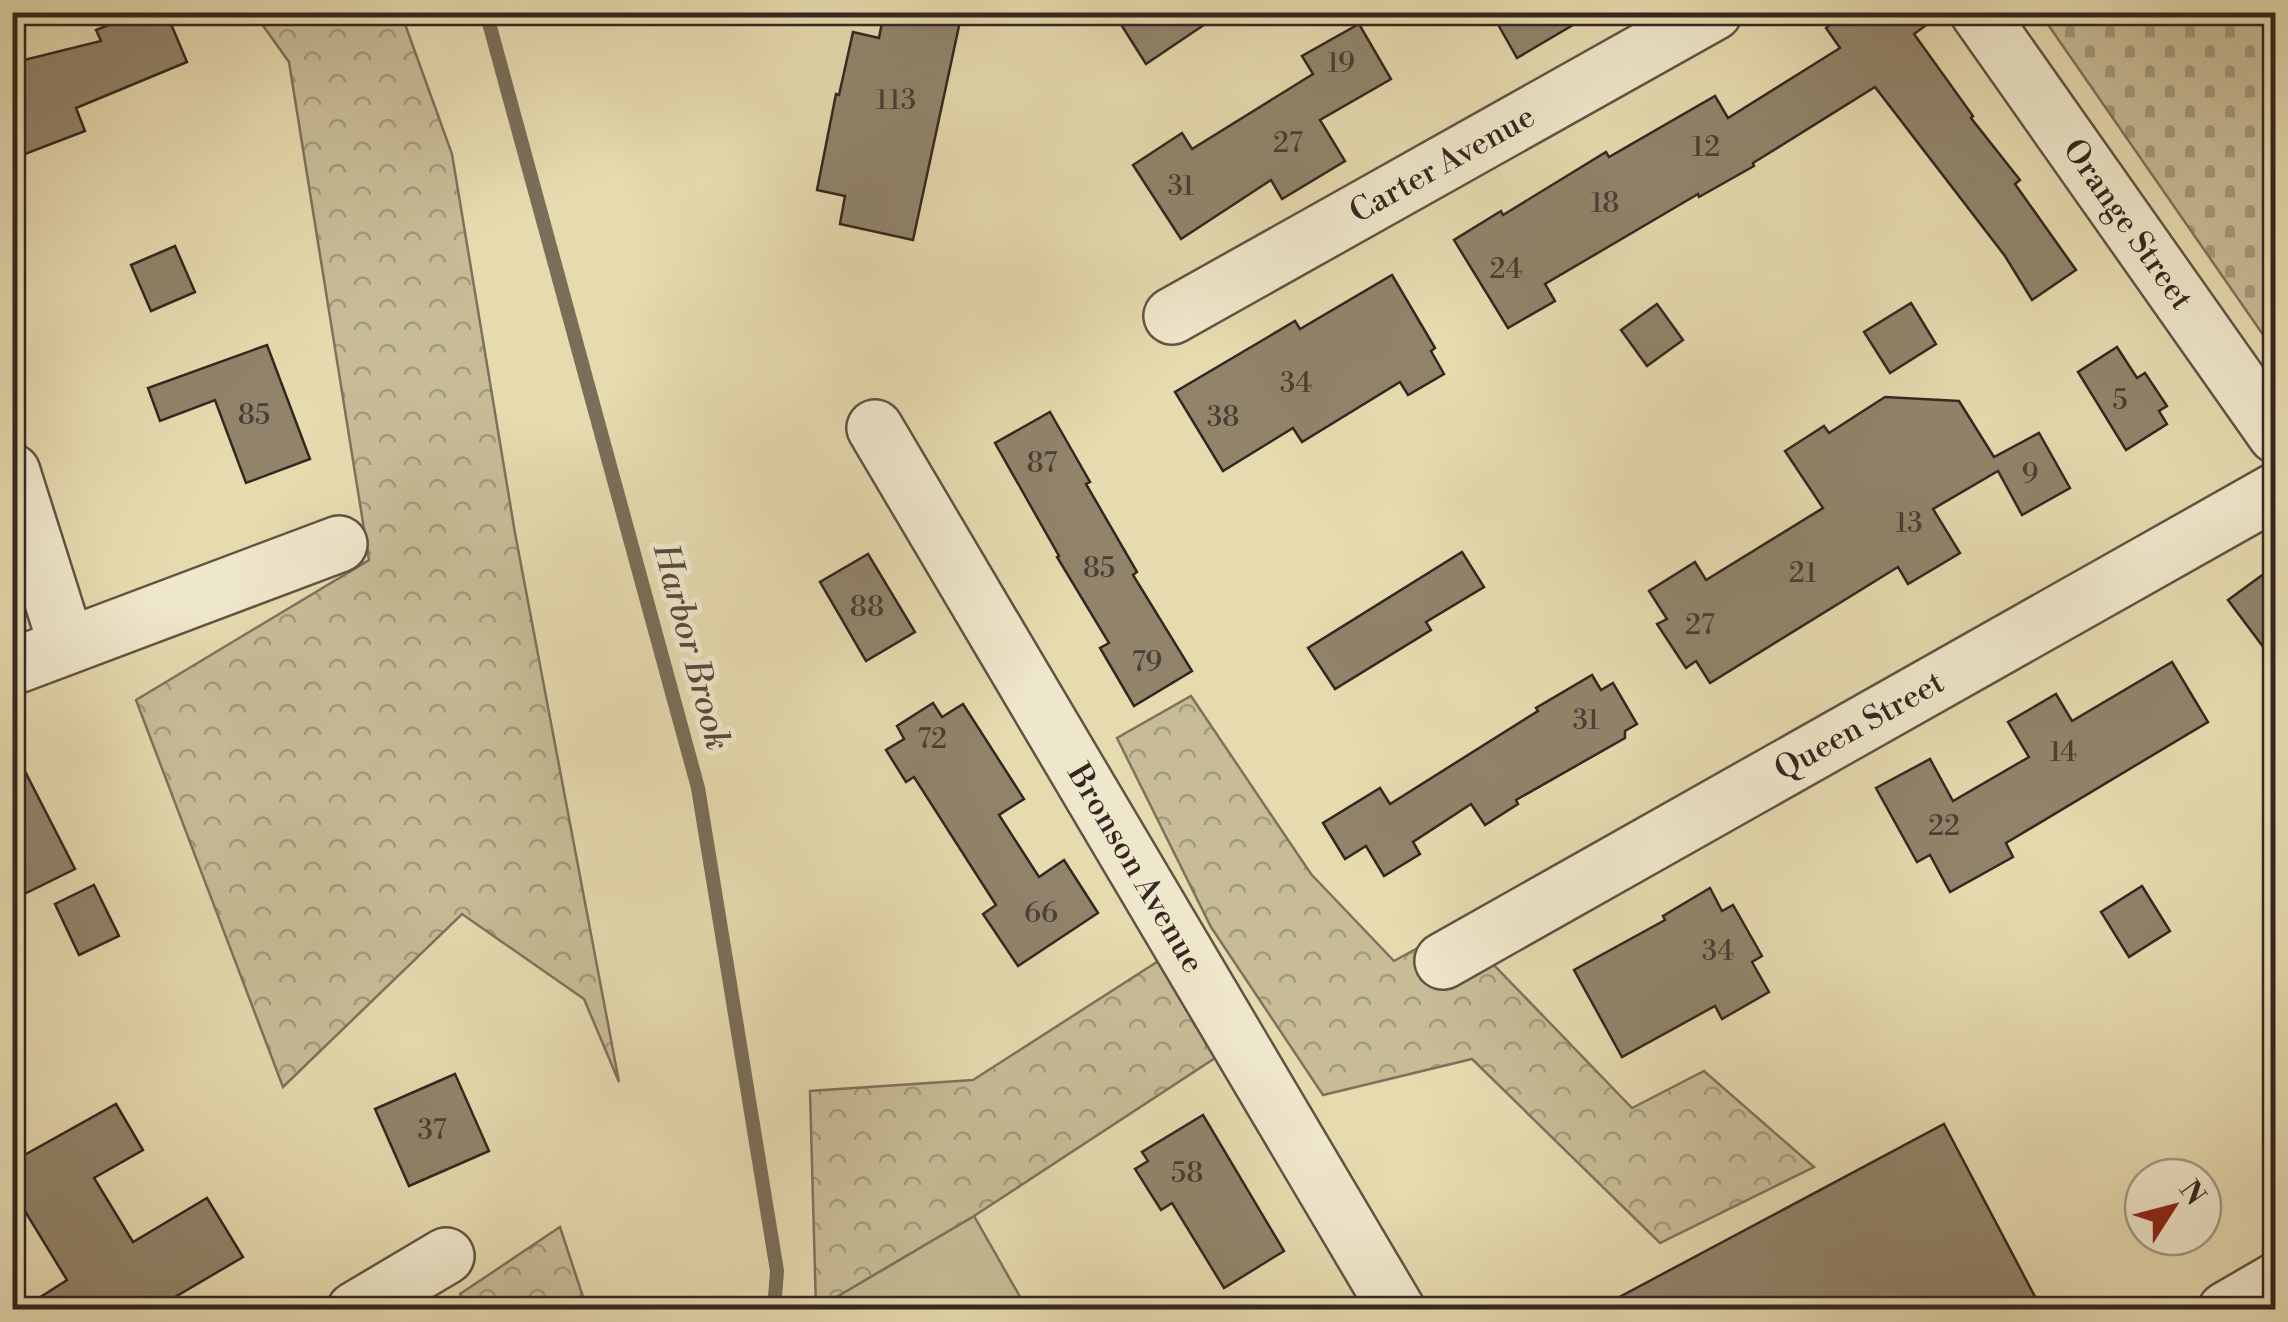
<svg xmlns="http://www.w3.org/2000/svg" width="2288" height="1322" viewBox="0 0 2288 1322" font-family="'Libre Bodoni',serif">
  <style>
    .green { fill: #c8bc97; stroke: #7e725c; stroke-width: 2.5 }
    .forest { fill: url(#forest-crowns); stroke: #7e725c; stroke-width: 2.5 }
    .cemetery { fill: url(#cemetery-stones); stroke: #7e725c; stroke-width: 2.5 }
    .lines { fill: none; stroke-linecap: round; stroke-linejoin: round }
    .stream { stroke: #7a6e59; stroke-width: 14 }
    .building { fill: #91846b; stroke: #342721; stroke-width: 2.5 }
    .minor-casing { stroke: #605444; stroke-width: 60 }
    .minor { stroke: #efe7cb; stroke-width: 55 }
    .labels { text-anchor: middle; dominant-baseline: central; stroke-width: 10; stroke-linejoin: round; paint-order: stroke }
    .number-label { font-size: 28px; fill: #4b3e34 }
    .street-label { font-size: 32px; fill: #342721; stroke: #efe7cb }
    .water-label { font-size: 35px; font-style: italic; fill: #574a3d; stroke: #efe7cb }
  </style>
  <defs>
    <pattern id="forest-crowns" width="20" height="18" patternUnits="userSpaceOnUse" patternTransform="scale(2.5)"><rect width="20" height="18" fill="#c8bc97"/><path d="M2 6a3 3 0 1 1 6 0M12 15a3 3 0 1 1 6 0" fill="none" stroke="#a3997b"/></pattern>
    <pattern id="cemetery-stones" width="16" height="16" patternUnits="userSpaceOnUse" patternTransform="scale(2.5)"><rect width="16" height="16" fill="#c8bc97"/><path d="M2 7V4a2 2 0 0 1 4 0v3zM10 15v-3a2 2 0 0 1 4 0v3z" fill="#a3997b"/></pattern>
  </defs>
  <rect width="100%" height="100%" fill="#e6daaf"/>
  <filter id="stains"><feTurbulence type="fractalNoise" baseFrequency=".002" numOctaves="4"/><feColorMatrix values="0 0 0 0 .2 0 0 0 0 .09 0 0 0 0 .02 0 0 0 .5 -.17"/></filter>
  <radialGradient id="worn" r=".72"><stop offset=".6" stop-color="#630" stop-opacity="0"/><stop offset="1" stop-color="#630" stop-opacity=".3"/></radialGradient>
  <path class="green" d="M974,1216L1027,1309H816Z"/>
  <g class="forest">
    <path d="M254,13H401L452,154L515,533L619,1082L584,999L462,914L283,1087L136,700L369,560L289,62Z"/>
    <path d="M1191,696L1311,874L1394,961L1423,945L1492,963L1632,1108L1704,1071L1814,1167L1660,1243L1472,1059L1323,1095L1211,927L1117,738Z"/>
    <path d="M1160,960L1215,1058L974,1216L816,1309L810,1091L973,1080Z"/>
    <path d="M560,1227L587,1309H468L460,1294Z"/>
  </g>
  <path class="cemetery" d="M2040,13H2275V352Z"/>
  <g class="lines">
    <path class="stream" d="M486,12L698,788L777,1271L774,1310"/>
  </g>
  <g class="building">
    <path d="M116,12H166L187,62L76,108L85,131L12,159V63L101,41L96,30L119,21Z"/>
    <path d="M884,12H962L913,240L840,224L845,196L817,190L836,94L839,95L853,32L879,38Z"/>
    <path d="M1143,12H1223L1146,64L1122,26Z"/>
    <path d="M1491,12H1595L1517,58Z"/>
    <path d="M1847,12H1944L1914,34L1973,116L1971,118L2020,180L2015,184L2076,270L2032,300L2005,256L1875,87L1753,163L1754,166L1699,197L1698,194L1545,284L1555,301L1508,328L1454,240L1501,211L1503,215L1606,152L1609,157L1715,96L1728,118L1840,48L1826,28Z"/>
    <path d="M1359,24L1391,79L1320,120L1345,161L1282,199L1271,180L1181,239L1133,165L1182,133L1192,149L1313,74L1302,56Z"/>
    <path d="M175,246L195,292L151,311L131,265Z"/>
    <path d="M1392,275L1435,348L1431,351L1444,374L1408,395L1400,382L1302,442L1293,428L1223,471L1175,392L1295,321L1300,329Z"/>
    <path d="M1911,303L1936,344L1890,373L1864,332Z"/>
    <path d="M1657,304L1683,340L1647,366L1621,330Z"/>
    <path d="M267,345L310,459L246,483L215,400L160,421L148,388Z"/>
    <path d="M2117,347L2137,378L2145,373L2167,406L2159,411L2167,424L2126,450L2078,372Z"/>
    <path d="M1885,397L1959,401L1994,457L2039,433L2070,488L2022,515L1998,471L1933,509L1960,553L1908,584L1898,567L1710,683L1696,661L1686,668L1657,624L1667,619L1649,591L1695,562L1706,580L1823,508L1785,451L1824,426L1829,433Z"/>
    <path d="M1050,412L1090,482L1086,484L1137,572L1133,575L1192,671L1134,706L1100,648L1109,643L1057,557L1059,556L995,443Z"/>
    <path d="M1462,552L1484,587L1426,622L1431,630L1335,689L1308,648Z"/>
    <path d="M868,554L915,632L866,661L820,582Z"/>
    <path d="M2276,565V664L2228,600Z"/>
    <path d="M2172,662L2208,722L2006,843L2013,857L1950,892L1930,855L1917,862L1876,788L1930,759L1953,801L2029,757L2008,722L2056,694L2072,721Z"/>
    <path d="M1592,675L1601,690L1613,683L1637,724L1625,731V738L1516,800L1518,804L1485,825L1471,804L1413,842L1420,854L1384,876L1366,846L1345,859L1323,823L1380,788L1390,804L1538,711L1536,708Z"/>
    <path d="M933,703L942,717L963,704L1024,799L999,815L1039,877L1064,860L1098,913L1018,966L983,914L996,905L914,777L906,782L886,750L904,739L897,726Z"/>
    <path d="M12,746L75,869L12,900Z"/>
    <path d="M94,885L119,936L79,955L55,904Z"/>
    <path d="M2142,886L2170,931L2129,957L2101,912Z"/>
    <path d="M1710,888L1722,911L1733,905L1762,956L1752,962L1769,992L1722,1019L1715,1006L1622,1057L1574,970L1665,920L1663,916Z"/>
    <path d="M455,1074L489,1151L409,1186L375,1109Z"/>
    <path d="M116,1104L143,1150L94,1178L133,1242L207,1198L243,1257L153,1310H20L67,1280L12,1190V1162Z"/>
    <path d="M1203,1115L1284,1251L1224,1288L1172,1203L1161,1210L1135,1169L1148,1161L1142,1152Z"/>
    <path d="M1944,1124L2042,1310H1595Z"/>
  </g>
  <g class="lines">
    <defs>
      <g id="minor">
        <path id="s1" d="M1978,12L2276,435"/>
        <path id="s2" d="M1172,316L1714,12"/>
        <path id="s3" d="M875,428L1397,1310"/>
        <path d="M12,472L67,646"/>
        <path d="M12,667L339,544"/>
        <path id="s4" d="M1443,961L2276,491"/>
        <path d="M355,1310L446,1256"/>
        <path d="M2226,1310L2276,1281"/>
      </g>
    </defs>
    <use href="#minor" class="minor-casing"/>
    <use href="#minor" class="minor"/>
  </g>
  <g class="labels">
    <g class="number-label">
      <text x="1341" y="63">19</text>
      <text x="896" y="100">113</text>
      <text x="1288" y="143">27</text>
      <text x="1706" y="147">12</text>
      <text x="1181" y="186">31</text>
      <text x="1605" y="203">18</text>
      <text x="1506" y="269">24</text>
      <text x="1296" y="383">34</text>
      <text x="2120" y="400">5</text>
      <text x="254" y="415">85</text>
      <text x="1223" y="417">38</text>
      <text x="1042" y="463">87</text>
      <text x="2030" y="474">9</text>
      <text x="1909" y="523">13</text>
      <text x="1099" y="568">85</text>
      <text x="1803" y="573">21</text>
      <text x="867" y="607">88</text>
      <text x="1700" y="625">27</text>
      <text x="1147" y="662">79</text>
      <text x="1586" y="720">31</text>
      <text x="932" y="739">72</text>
      <text x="2063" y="752">14</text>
      <text x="1944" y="826">22</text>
      <text x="1041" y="913">66</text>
      <text x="1718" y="951">34</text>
      <text x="432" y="1130">37</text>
      <text x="1187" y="1173">58</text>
    </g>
    <g class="street-label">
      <text stroke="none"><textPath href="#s2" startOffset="310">Carter Avenue</textPath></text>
      <text stroke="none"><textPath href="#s1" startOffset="260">Orange Street</textPath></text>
      <text stroke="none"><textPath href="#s4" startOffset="478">Queen Street</textPath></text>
      <text stroke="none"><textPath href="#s3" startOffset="512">Bronson Avenue</textPath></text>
    </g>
    <g class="water-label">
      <text transform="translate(691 647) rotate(75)">Harbor Brook</text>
    </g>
  </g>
  <rect width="2288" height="1322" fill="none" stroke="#e6daaf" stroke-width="50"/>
  <rect x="15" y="15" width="2258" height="1292" fill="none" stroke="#342721" stroke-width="5"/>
  <rect x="25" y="25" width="2238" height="1272" fill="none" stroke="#342721" stroke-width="2.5"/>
  <g transform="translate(2173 1207) rotate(54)"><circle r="48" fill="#efe7cb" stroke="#a49a87" stroke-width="2.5"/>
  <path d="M0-8L18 38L0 25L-18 38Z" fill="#8f2418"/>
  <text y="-15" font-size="28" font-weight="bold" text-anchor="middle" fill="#342721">N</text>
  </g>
  <rect width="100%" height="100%" filter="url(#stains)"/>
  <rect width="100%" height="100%" fill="url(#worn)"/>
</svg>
